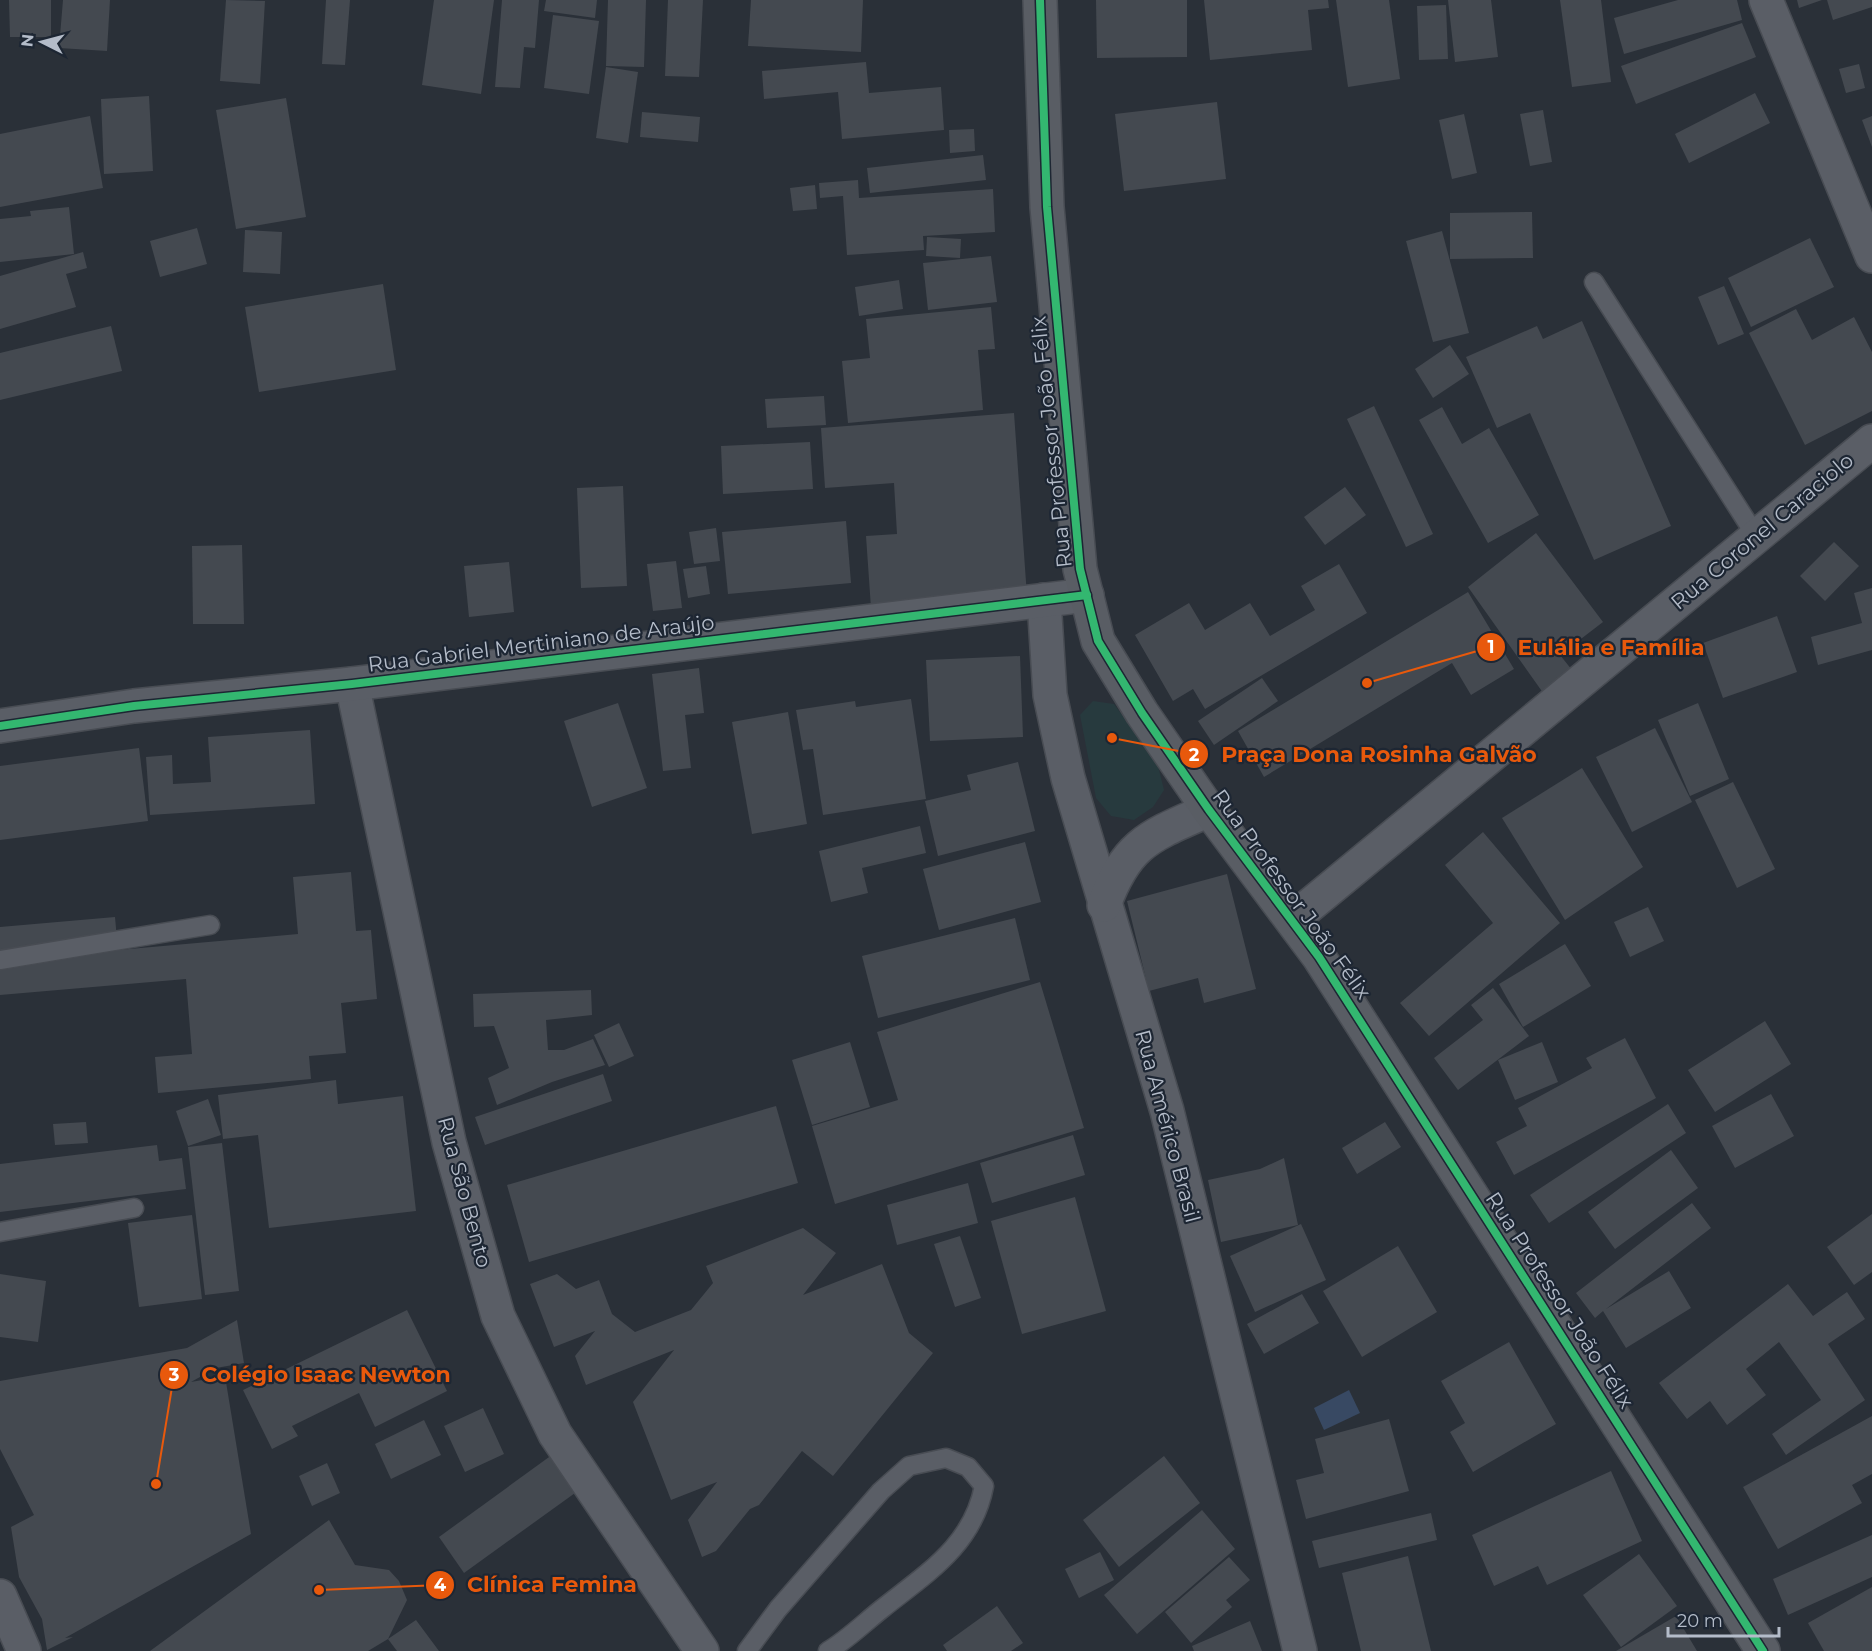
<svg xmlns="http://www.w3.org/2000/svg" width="1872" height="1651" viewBox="0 0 1872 1651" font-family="Montserrat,sans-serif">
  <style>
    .green { fill: #273a3e }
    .water { fill: #384963 }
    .building { fill: #444950 }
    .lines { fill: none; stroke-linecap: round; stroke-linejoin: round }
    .lane-casing { stroke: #484c53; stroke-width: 21 }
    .street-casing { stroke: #484c53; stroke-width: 36 }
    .secondary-casing { stroke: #484c53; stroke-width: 36 }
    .lane { stroke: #5a5e66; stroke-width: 18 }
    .street { stroke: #5a5e66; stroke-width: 33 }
    .secondary { stroke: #595d64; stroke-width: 33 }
    .cycleway-casing { stroke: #1d2633; stroke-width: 11 }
    .cycleway { stroke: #33b770; stroke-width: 8 }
    .labels { text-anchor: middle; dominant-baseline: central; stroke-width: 4.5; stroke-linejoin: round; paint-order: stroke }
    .street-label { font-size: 21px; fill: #b4bcc9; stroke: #1d2633 }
    .leader { fill: none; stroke: #e8590c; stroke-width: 2 }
    .callout-dot { fill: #e8590c; stroke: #1d2633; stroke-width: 2 }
    .mark-label { font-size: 18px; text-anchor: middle; font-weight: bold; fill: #fff }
    .callout-label { font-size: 22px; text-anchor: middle; font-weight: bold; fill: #e8590c; stroke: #1d2633; stroke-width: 4.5; stroke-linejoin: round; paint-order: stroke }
  </style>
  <rect width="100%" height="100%" fill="#2a3038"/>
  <path class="green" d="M1093,701L1114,704L1157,762L1164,790L1153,807L1134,820L1111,816L1096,798L1080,715Z"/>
  <path class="water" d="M1349,1390L1360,1413L1324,1430L1314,1408Z"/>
  <g class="building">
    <path d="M9,0H51V37H10Z"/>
    <path d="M63,0H110L107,51L59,48Z"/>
    <path d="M226,0L265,1L260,84L220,81Z"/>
    <path d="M326,0H350L345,65L322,64Z"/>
    <path d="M434,0H494L481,94L422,85Z"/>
    <path d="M502,0H539L535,48L524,47L520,88L495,87Z"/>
    <path d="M546,0H597L595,18L544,11Z"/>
    <path d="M608,0H646L644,67L606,66Z"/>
    <path d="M668,0H703L699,77L665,76Z"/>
    <path d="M751,0H863L861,52L748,46Z"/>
    <path d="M1096,0H1187V57L1097,58Z"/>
    <path d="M1204,0H1328L1329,8L1308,10L1312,50L1210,60Z"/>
    <path d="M1336,0H1389L1400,79L1348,87Z"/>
    <path d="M1448,0H1491L1498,57L1455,62Z"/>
    <path d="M1560,0H1601L1611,82L1572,87Z"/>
    <path d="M1678,0H1737L1742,20L1624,54L1614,18Z"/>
    <path d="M1797,0H1822L1799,8Z"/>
    <path d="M1827,0H1872V7L1833,20Z"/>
    <path d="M1446,5L1448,59L1419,60L1417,6Z"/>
    <path d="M553,15L599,21L589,94L544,88Z"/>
    <path d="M1742,23L1756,57L1636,104L1621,66Z"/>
    <path d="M866,62L869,93L941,87L944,130L842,139L838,92L764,99L762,71Z"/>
    <path d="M1859,64L1865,88L1846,93L1839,69Z"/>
    <path d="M606,67L638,72L628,143L596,138Z"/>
    <path d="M1755,93L1770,123L1689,163L1675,134Z"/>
    <path d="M149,96L153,171L104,174L101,99Z"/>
    <path d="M286,98L306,217L236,229L216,110Z"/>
    <path d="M1217,102L1226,179L1124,191L1115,114Z"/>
    <path d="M1543,110L1552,162L1530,166L1520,114Z"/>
    <path d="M642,112L700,117L698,142L640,137Z"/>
    <path d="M1464,114L1477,173L1452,179L1439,120Z"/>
    <path d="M90,116L103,188L0,207V134Z"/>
    <path d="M1872,116V147L1862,120Z"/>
    <path d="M974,129L975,151L950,153L949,130Z"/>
    <path d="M983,155L986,180L870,193L867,168Z"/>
    <path d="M858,180L859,198L993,189L995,232L923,236L924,250L847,255L843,196L820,198L819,183Z"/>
    <path d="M815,185L817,209L793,211L790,188Z"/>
    <path d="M69,207L74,254L0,262V219L31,216L30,211Z"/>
    <path d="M1532,212L1533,258L1450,259V213Z"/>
    <path d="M197,228L207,264L160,277L150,241Z"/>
    <path d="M245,230L282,232L280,274L243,272Z"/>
    <path d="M1442,231L1469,333L1433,342L1406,241Z"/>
    <path d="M927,237L961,239L960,258L926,256Z"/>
    <path d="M1810,238L1834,287L1751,327L1728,278Z"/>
    <path d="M83,252L87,268L66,274L76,307L0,329V276Z"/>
    <path d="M991,256L997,302L928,310L923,263Z"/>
    <path d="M899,280L903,309L859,316L855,287Z"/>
    <path d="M383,284L396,370L259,392L245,307Z"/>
    <path d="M1724,286L1744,334L1718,345L1698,297Z"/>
    <path d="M991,307L995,349L978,350L983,410L848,423L842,361L870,358L866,319Z"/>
    <path d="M1796,309L1812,340L1854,317L1872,352V411L1805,445L1749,333Z"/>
    <path d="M1582,321L1671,526L1594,560L1530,413L1497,428L1466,357L1537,326L1543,339Z"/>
    <path d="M111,326L122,371L0,400V353Z"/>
    <path d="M1450,345L1469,374L1433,398L1415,369Z"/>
    <path d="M824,396L826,425L767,428L765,399Z"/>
    <path d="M1374,406L1433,534L1406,547L1347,419Z"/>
    <path d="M1442,407L1462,444L1489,428L1539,515L1488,543L1419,420Z"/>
    <path d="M1014,413L1027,596L871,608L866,536L897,534L894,483L825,488L821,428Z"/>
    <path d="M810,442L813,489L723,494L721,446Z"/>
    <path d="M623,486L627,586L581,588L577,488Z"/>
    <path d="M1345,487L1366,515L1325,545L1304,517Z"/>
    <path d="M846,521L851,583L728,594L722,532Z"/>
    <path d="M716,528L720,561L694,564L689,532Z"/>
    <path d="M1536,533L1603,622L1560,655L1576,675L1546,697L1468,587Z"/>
    <path d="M1834,542L1859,566L1825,601L1800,576Z"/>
    <path d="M242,545L244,624H193L192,546Z"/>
    <path d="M676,561L682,608L653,611L647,564Z"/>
    <path d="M509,562L514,612L469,617L464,566Z"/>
    <path d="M1339,564L1367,613L1205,709L1193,689L1173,701L1135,635L1189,603L1205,630L1250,603L1270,636L1315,610L1301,586Z"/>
    <path d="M706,566L710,594L688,598L683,569Z"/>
    <path d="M1872,588V650L1818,665L1811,637L1862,623L1854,593Z"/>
    <path d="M1468,592L1514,669L1471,695L1452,663L1264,777L1238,731Z"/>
    <path d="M1777,616L1797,672L1723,698L1703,643Z"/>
    <path d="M1020,656L1023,737L930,741L926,660Z"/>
    <path d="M699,668L704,713L685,715L691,768L663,771L652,674Z"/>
    <path d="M1262,678L1278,701L1214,745L1198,721Z"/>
    <path d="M911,699L926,799L823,815L813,749L803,750L796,710L855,701L856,707Z"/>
    <path d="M618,703L647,788L592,807L564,721Z"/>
    <path d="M1698,703L1729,779L1690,796L1658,720Z"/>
    <path d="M788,712L807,824L752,834L732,722Z"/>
    <path d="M1655,728L1692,802L1632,832L1596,757Z"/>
    <path d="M310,730L315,804L150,815L146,757L172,755L173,784L211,782L208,737Z"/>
    <path d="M139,748L148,821L0,840V766Z"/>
    <path d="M1018,762L1035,831L938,856L925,801L971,790L967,775Z"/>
    <path d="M1582,768L1643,867L1565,920L1502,818Z"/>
    <path d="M1733,782L1775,869L1737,888L1695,800Z"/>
    <path d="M920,826L926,853L862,868L868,893L831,902L819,851Z"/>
    <path d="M1483,832L1560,923L1429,1036L1400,1003L1493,923L1445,865Z"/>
    <path d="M1025,842L1041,902L939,930L923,869Z"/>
    <path d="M351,872L356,931L371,930L377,999L341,1003L346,1053L309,1056L311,1079L158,1093L155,1057L192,1054L186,979L0,995V927L115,917L118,950L298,934L293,877Z"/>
    <path d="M1227,874L1256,989L1204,1003L1198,978L1149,991L1127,901Z"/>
    <path d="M1648,907L1664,941L1630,957L1614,922Z"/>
    <path d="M1015,918L1030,980L878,1018L862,956Z"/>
    <path d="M1565,944L1591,986L1523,1027L1499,984Z"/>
    <path d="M1040,982L1084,1128L835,1204L812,1126L898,1100L877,1032Z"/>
    <path d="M1493,988L1529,1036L1458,1090L1434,1058L1483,1020L1471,1005Z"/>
    <path d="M591,990L592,1015L546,1020L548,1050H564L593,1039L605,1065L552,1082L497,1105L488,1078L509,1068L494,1026L474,1027L473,994Z"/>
    <path d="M1765,1021L1791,1064L1715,1112L1688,1070Z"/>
    <path d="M619,1023L634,1056L609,1067L594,1035Z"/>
    <path d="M1625,1038L1656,1098L1514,1175L1496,1142L1527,1126L1518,1108L1592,1068L1586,1058Z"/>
    <path d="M850,1042L870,1107L812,1125L792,1060Z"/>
    <path d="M1542,1042L1558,1082L1515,1100L1498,1060Z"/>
    <path d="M603,1074L612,1101L485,1145L475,1117Z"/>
    <path d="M336,1080L338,1104L403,1096L416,1211L269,1228L258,1135L223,1139L218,1095Z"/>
    <path d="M1771,1094L1794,1136L1735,1168L1712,1126Z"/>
    <path d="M208,1099L221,1135L188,1146L176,1111Z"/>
    <path d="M1668,1104L1686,1133L1549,1223L1530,1195Z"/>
    <path d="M776,1106L798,1183L529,1262L507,1185Z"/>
    <path d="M86,1122L88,1143L55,1145L53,1124Z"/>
    <path d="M1385,1122L1401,1147L1357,1174L1342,1148Z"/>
    <path d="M1073,1135L1085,1175L992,1203L980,1163Z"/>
    <path d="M222,1143L239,1291L205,1295L188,1147Z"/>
    <path d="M157,1145L159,1161L182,1158L186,1189L0,1212V1164Z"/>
    <path d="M1671,1150L1698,1188L1615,1249L1588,1212Z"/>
    <path d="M1284,1158L1298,1225L1221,1242L1208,1180L1260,1169Z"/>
    <path d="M968,1183L978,1223L897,1245L887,1205Z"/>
    <path d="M1075,1197L1106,1311L1022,1334L991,1221Z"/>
    <path d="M1692,1203L1711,1228L1606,1309L1669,1271L1691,1308L1626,1348L1603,1311L1595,1318L1576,1293Z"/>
    <path d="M1872,1214V1272L1854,1285L1827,1247Z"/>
    <path d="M192,1215L202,1299L139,1307L128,1223Z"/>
    <path d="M1301,1224L1326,1280L1255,1312L1230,1256Z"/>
    <path d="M803,1228L836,1253L803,1295L882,1264L909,1333L933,1353L833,1476L802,1451L759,1505L750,1509L716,1551L702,1557L688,1520L717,1482L671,1500L633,1402L674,1350L586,1385L575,1356L595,1331L554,1347L530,1284L557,1274L576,1289L599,1280L612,1314L635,1332L691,1310L713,1283L706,1266Z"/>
    <path d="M960,1236L981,1298L955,1307L934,1244Z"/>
    <path d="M1398,1246L1437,1312L1362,1357L1323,1291Z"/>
    <path d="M0,1274L46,1281L38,1342L0,1337Z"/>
    <path d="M1788,1284L1813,1316L1847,1292L1865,1319L1828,1344L1865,1400L1786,1455L1772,1434L1821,1400L1779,1342L1746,1369L1766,1395L1727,1425L1710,1401L1687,1419L1659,1383Z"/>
    <path d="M1302,1294L1319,1323L1264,1354L1247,1324Z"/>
    <path d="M407,1310L447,1391L375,1427L359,1393L292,1426L298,1436L272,1449L243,1390Z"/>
    <path d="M237,1320L244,1363L216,1368L191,1382L225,1376L251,1534L65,1638L73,1637L47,1650L42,1619L19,1577L11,1527L34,1515L0,1449V1381L187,1348Z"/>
    <path d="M1509,1342L1556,1424L1473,1472L1450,1432L1465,1423L1441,1381Z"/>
    <path d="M483,1408L504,1454L465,1472L444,1426Z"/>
    <path d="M1872,1416V1474L1852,1485L1862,1503L1778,1549L1743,1487Z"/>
    <path d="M1389,1419L1409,1491L1306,1519L1296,1480L1324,1473L1315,1439Z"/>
    <path d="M424,1420L441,1455L391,1479L375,1444Z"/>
    <path d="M556,1452L582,1488L464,1573L439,1537Z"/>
    <path d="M1164,1456L1200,1503L1119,1567L1083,1520Z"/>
    <path d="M327,1463L340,1493L312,1506L299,1476Z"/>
    <path d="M1611,1471L1642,1541L1547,1585L1538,1566L1494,1586L1472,1535Z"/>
    <path d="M1202,1510L1235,1549L1137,1634L1104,1595Z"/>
    <path d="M1431,1513L1437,1540L1319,1568L1312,1541Z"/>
    <path d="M329,1520L355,1565L389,1570L399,1581L407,1600L388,1639L416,1620L439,1651H397L388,1639L368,1651H150Z"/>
    <path d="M1872,1535V1577L1788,1615L1773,1579Z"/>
    <path d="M1100,1552L1114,1580L1079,1598L1065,1569Z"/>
    <path d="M1639,1554L1677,1606L1621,1647L1583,1595Z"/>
    <path d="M1408,1556L1431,1651H1361L1342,1573Z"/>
    <path d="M1229,1557L1250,1580L1226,1600L1232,1607L1191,1643L1165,1612Z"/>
    <path d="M1872,1587V1651H1824L1808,1623Z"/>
    <path d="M997,1606L1023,1643L1011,1651H947L943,1645Z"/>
    <path d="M1676,1616L1697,1651H1616Z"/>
    <path d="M1250,1621L1262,1651H1194L1192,1646Z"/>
  </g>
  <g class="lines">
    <defs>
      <g id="lane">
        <path d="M1594,282L1756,536"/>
        <path d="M0,960L210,925"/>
        <path d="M0,1232L134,1208"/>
        <path d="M747,1651L778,1609L881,1491L909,1466L946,1458L968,1467L984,1486C973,1545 927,1573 883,1608C865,1622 847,1640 828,1651"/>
      </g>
      <g id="street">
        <path d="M1766,0L1872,256"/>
        <path d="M1044,600L1050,695L1068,778L1167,1111L1300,1651"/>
        <path d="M352,684L449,1142L498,1316L555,1434L702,1651"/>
        <path d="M0,726L134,706L352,684L1087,595"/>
        <path d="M1104,905C1127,842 1150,836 1209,810"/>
        <path d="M1292,920L1872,441"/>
        <path d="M0,1596L24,1651"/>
      </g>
      <path id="secondary" d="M1040,0L1047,207L1080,569L1098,641L1142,713L1209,810L1319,957L1763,1651"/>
    </defs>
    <use href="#lane" class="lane-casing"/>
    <use href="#street" class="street-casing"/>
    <use href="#secondary" class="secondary-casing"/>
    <use href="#lane" class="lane"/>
    <use href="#street" class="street"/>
    <use href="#secondary" class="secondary"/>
    <defs>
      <g id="cycleway">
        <path d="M1040,0L1047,207L1080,569L1098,641L1142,713L1209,810L1319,957L1763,1651"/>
        <path d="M0,726L134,706L352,684L1087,595"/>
      </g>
    </defs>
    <use href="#cycleway" class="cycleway-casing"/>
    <use href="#cycleway" class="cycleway"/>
  </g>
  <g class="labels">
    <g class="street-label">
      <text transform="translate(1051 442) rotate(-96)">Rua Professor João Félix</text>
      <text transform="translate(1762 531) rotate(-40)">Rua Coronel Caraciolo</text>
      <text transform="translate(541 643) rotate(-7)">Rua Gabriel Mertiniano de Araújo</text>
      <text transform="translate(1292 894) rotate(54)">Rua Professor João Félix</text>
      <text transform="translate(1168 1126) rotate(75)">Rua Américo Brasil</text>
      <text transform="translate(465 1192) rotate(75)">Rua São Bento</text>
      <text transform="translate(1560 1300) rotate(57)">Rua Professor João Félix</text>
    </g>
  </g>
  <path class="leader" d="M1367 683L1491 647M1112 738L1194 754M156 1484L174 1375M319 1590L440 1585"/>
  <g class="callout-dot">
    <circle cx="1367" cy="683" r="6"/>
    <circle cx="1112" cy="738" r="6"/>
    <circle cx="156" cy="1484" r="6"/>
    <circle cx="319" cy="1590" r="6"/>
    <circle cx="1491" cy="647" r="15"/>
    <circle cx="1194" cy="754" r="15"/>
    <circle cx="174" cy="1375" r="15"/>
    <circle cx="440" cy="1585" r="15"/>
  </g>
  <g class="mark-label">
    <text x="1491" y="653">1</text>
    <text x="1194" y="761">2</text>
    <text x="174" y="1381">3</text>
    <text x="440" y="1591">4</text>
  </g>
  <g class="callout-label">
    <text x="1611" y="655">Eulália e Família</text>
    <text x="1379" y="762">Praça Dona Rosinha Galvão</text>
    <text x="326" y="1382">Colégio Isaac Newton</text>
    <text x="552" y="1592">Clínica Femina</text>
  </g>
  <g transform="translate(42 42) rotate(276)" stroke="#1d2633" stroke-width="4.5" paint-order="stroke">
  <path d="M0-4.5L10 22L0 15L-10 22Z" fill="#b4bcc9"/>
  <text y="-9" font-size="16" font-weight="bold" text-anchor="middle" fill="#b4bcc9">N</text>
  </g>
  <path d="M1668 1627v9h111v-9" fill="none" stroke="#b4bcc9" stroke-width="3"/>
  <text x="1677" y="1627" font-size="18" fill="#b4bcc9" stroke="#1d2633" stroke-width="4.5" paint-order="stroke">20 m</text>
</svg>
